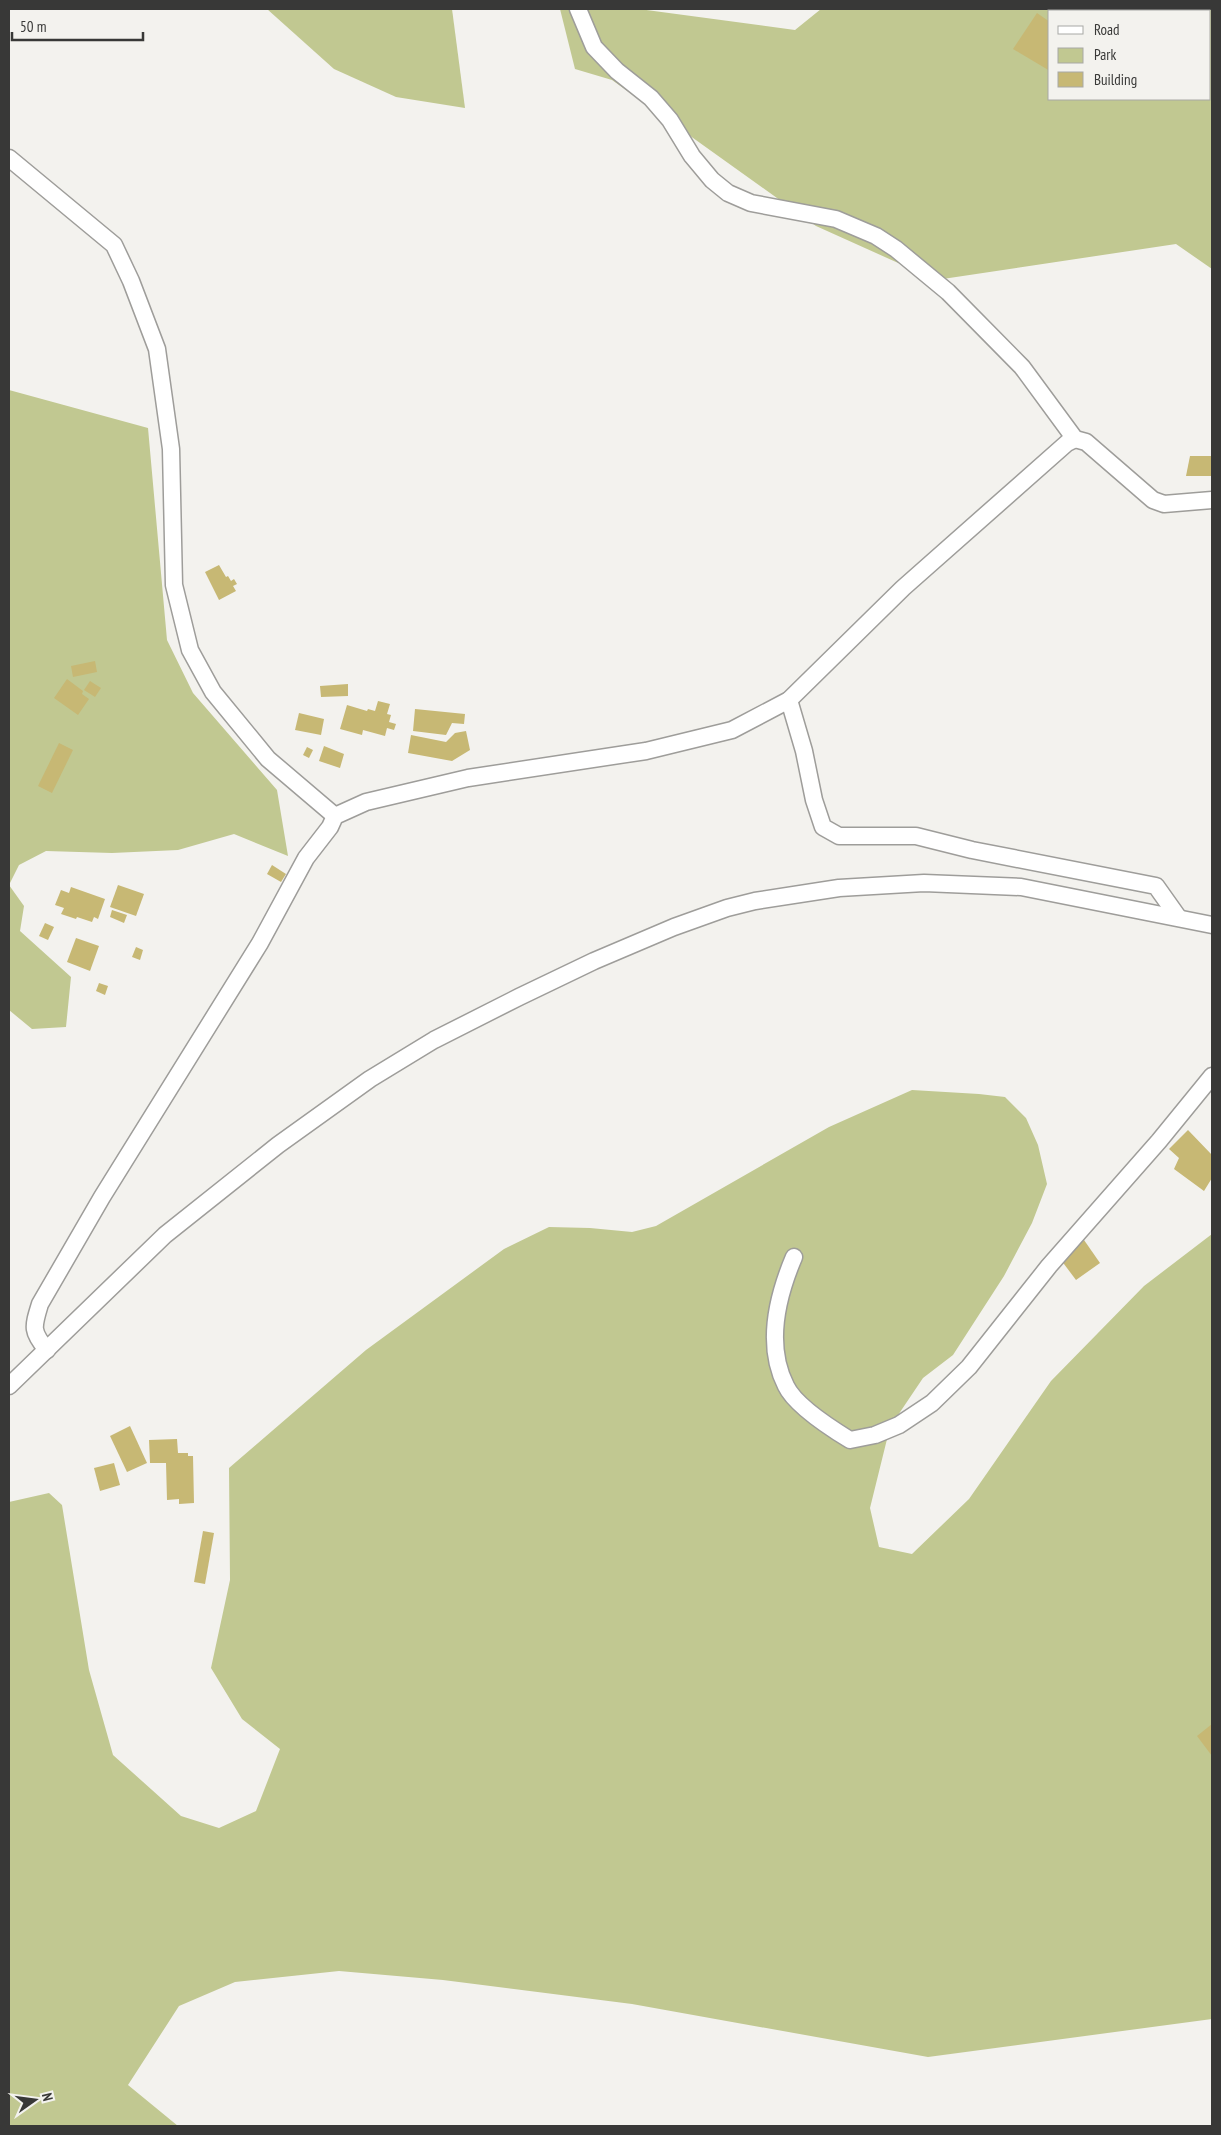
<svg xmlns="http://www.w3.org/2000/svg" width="1221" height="2135" viewBox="0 0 1221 2135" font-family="'PT Sans Narrow',sans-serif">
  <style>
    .green { fill: #c1c891; fill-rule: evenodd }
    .building { fill: #c7b874 }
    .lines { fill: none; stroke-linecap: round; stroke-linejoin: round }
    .minor-casing { stroke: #9e9d9a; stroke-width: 19 }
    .minor { stroke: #fff; stroke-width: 16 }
  </style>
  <rect width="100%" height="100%" fill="#f3f2ee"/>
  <g class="green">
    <path d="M267,9H452L465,108L396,97L334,69Z"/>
    <path d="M560,9H639L795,30L821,9H1212V269L1176,244L936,280L816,226L612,80L575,69ZM1050,11H1210V99H1050Z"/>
    <path d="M9,390L148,428L167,640L193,693L277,790L288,856L234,834L178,850L112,853L46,851L19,865L9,885L24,906L20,931L71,977L66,1027L32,1029L9,1010Z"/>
    <path d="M912,1090L979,1094L1005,1097L1026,1118L1038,1145L1047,1184L1032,1223L1004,1276L953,1355L923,1378L890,1427L870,1508L879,1547L912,1554L969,1499L1051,1381L1144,1286L1212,1234V2019L928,2057L632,2004L443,1980L339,1971L235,1982L179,2006L128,2085L178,2126H9V1502L49,1493L62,1505L89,1670L113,1755L181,1816L219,1828L256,1811L280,1749L242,1719L211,1668L230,1580L229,1468L366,1350L504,1249L549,1227L590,1228L632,1232L656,1226L829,1127Z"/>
  </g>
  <g class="building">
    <path d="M1037,13L1050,22V71L1013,49Z"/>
    <path d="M1190,456H1212V476H1186Z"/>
    <path d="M219,565L226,577L228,576L231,581L234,579L237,584L233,586L236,591L219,600L205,572Z"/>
    <path d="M95,661L97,672L73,677L71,666Z"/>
    <path d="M67,679L83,691L82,694L89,699L78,715L54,698Z"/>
    <path d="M90,681L101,688L95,697L84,690Z"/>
    <path d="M348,684V696L321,697L320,686Z"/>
    <path d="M378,701L390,704L387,714L391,715L389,722L396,724L394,730L387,728L385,736L363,730L362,735L340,729L347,705L367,711L368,709L375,711Z"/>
    <path d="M415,709L465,714L464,724L452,723L446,735L413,731Z"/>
    <path d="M299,713L324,719L321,735L295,730Z"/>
    <path d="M466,731L470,750L452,761L408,753L411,735L446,742L455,733Z"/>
    <path d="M59,743L73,750L52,793L38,786Z"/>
    <path d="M324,746L344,754L340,768L319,761Z"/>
    <path d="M307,747L313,750L309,758L303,755Z"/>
    <path d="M272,865L286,874L281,882L267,874Z"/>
    <path d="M118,885L144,894L136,916L110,907Z"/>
    <path d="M71,887L105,899L98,919L94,917L92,922L77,917L76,919L61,914L64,908L55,905L61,890L69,893Z"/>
    <path d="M112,910L127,915L124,923L110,917Z"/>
    <path d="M45,923L54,927L48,940L39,936Z"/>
    <path d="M76,938L99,946L90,971L67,962Z"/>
    <path d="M136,947L143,950L140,960L132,957Z"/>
    <path d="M99,983L108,986L105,995L96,991Z"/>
    <path d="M1188,1130L1212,1155V1178L1204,1191L1174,1169L1179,1158L1169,1149Z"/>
    <path d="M1084,1240L1100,1263L1076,1280L1058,1256Z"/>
    <path d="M130,1426L147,1463L127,1472L110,1436Z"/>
    <path d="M177,1439L178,1453H188V1456H193L194,1503L179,1504V1499L167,1500L166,1463H150L149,1440Z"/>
    <path d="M114,1463L120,1485L100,1491L94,1468Z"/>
    <path d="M203,1531L214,1533L205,1584L194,1582Z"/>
    <path d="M1212,1724V1756L1197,1736Z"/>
  </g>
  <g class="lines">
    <defs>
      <g id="minor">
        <path d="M578,9L594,47L617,71L651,98L670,120L692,156L712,180L728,193L751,203L836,219L876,236L896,249L948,292L1022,367L1075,439L1086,442L1153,500L1164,504L1212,500"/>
        <path d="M9,158L114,245L131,281L157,349L171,449L174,585L190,650L213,692L268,759L335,816"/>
        <path d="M789,700L804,751L814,800L823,827L839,836H916L972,850L1156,886L1178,917"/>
        <path d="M794,1257C777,1297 765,1345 786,1386C795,1405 832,1429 850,1440L875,1435L899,1425L932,1403L969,1367L1049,1266L1159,1141L1212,1076"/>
        <path d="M47,1350C31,1331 33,1327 40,1304L102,1197L260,943L306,858L330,827L335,816L366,802L468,778L646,751L732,730L789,700L903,588L1067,443L1075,439"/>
        <path d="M9,1386L165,1235L278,1145L370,1079L434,1040L519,997L594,961L674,927L727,908L755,901L839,888L924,883L1021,887L1212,925"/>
      </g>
    </defs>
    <use href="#minor" class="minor-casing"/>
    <use href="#minor" class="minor"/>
  </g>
  <rect width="1221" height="2135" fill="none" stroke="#383837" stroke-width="20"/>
  <rect x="1048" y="10" width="162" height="90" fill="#f3f2ee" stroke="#a8a8a5"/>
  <rect x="1058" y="26" width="25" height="8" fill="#ffffff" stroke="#a8a8a5"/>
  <text x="1094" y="35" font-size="15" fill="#383837">Road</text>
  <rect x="1058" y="48" width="25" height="15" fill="#c1c891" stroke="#a8a8a5"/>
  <text x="1094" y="60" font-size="15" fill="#383837">Park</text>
  <rect x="1058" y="72" width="25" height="15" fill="#c7b874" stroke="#a8a8a5"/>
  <text x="1094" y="85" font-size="15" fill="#383837">Building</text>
  <g transform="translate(35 2100) rotate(76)" stroke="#f3f2ee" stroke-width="4" paint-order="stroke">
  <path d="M0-4L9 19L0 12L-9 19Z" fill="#383837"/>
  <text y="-8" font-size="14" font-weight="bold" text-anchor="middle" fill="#383837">N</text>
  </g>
  <path d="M12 32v8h131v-8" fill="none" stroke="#383837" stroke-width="2.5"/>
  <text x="20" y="32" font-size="15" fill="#383837" stroke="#f3f2ee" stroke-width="4" paint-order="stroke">50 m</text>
</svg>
